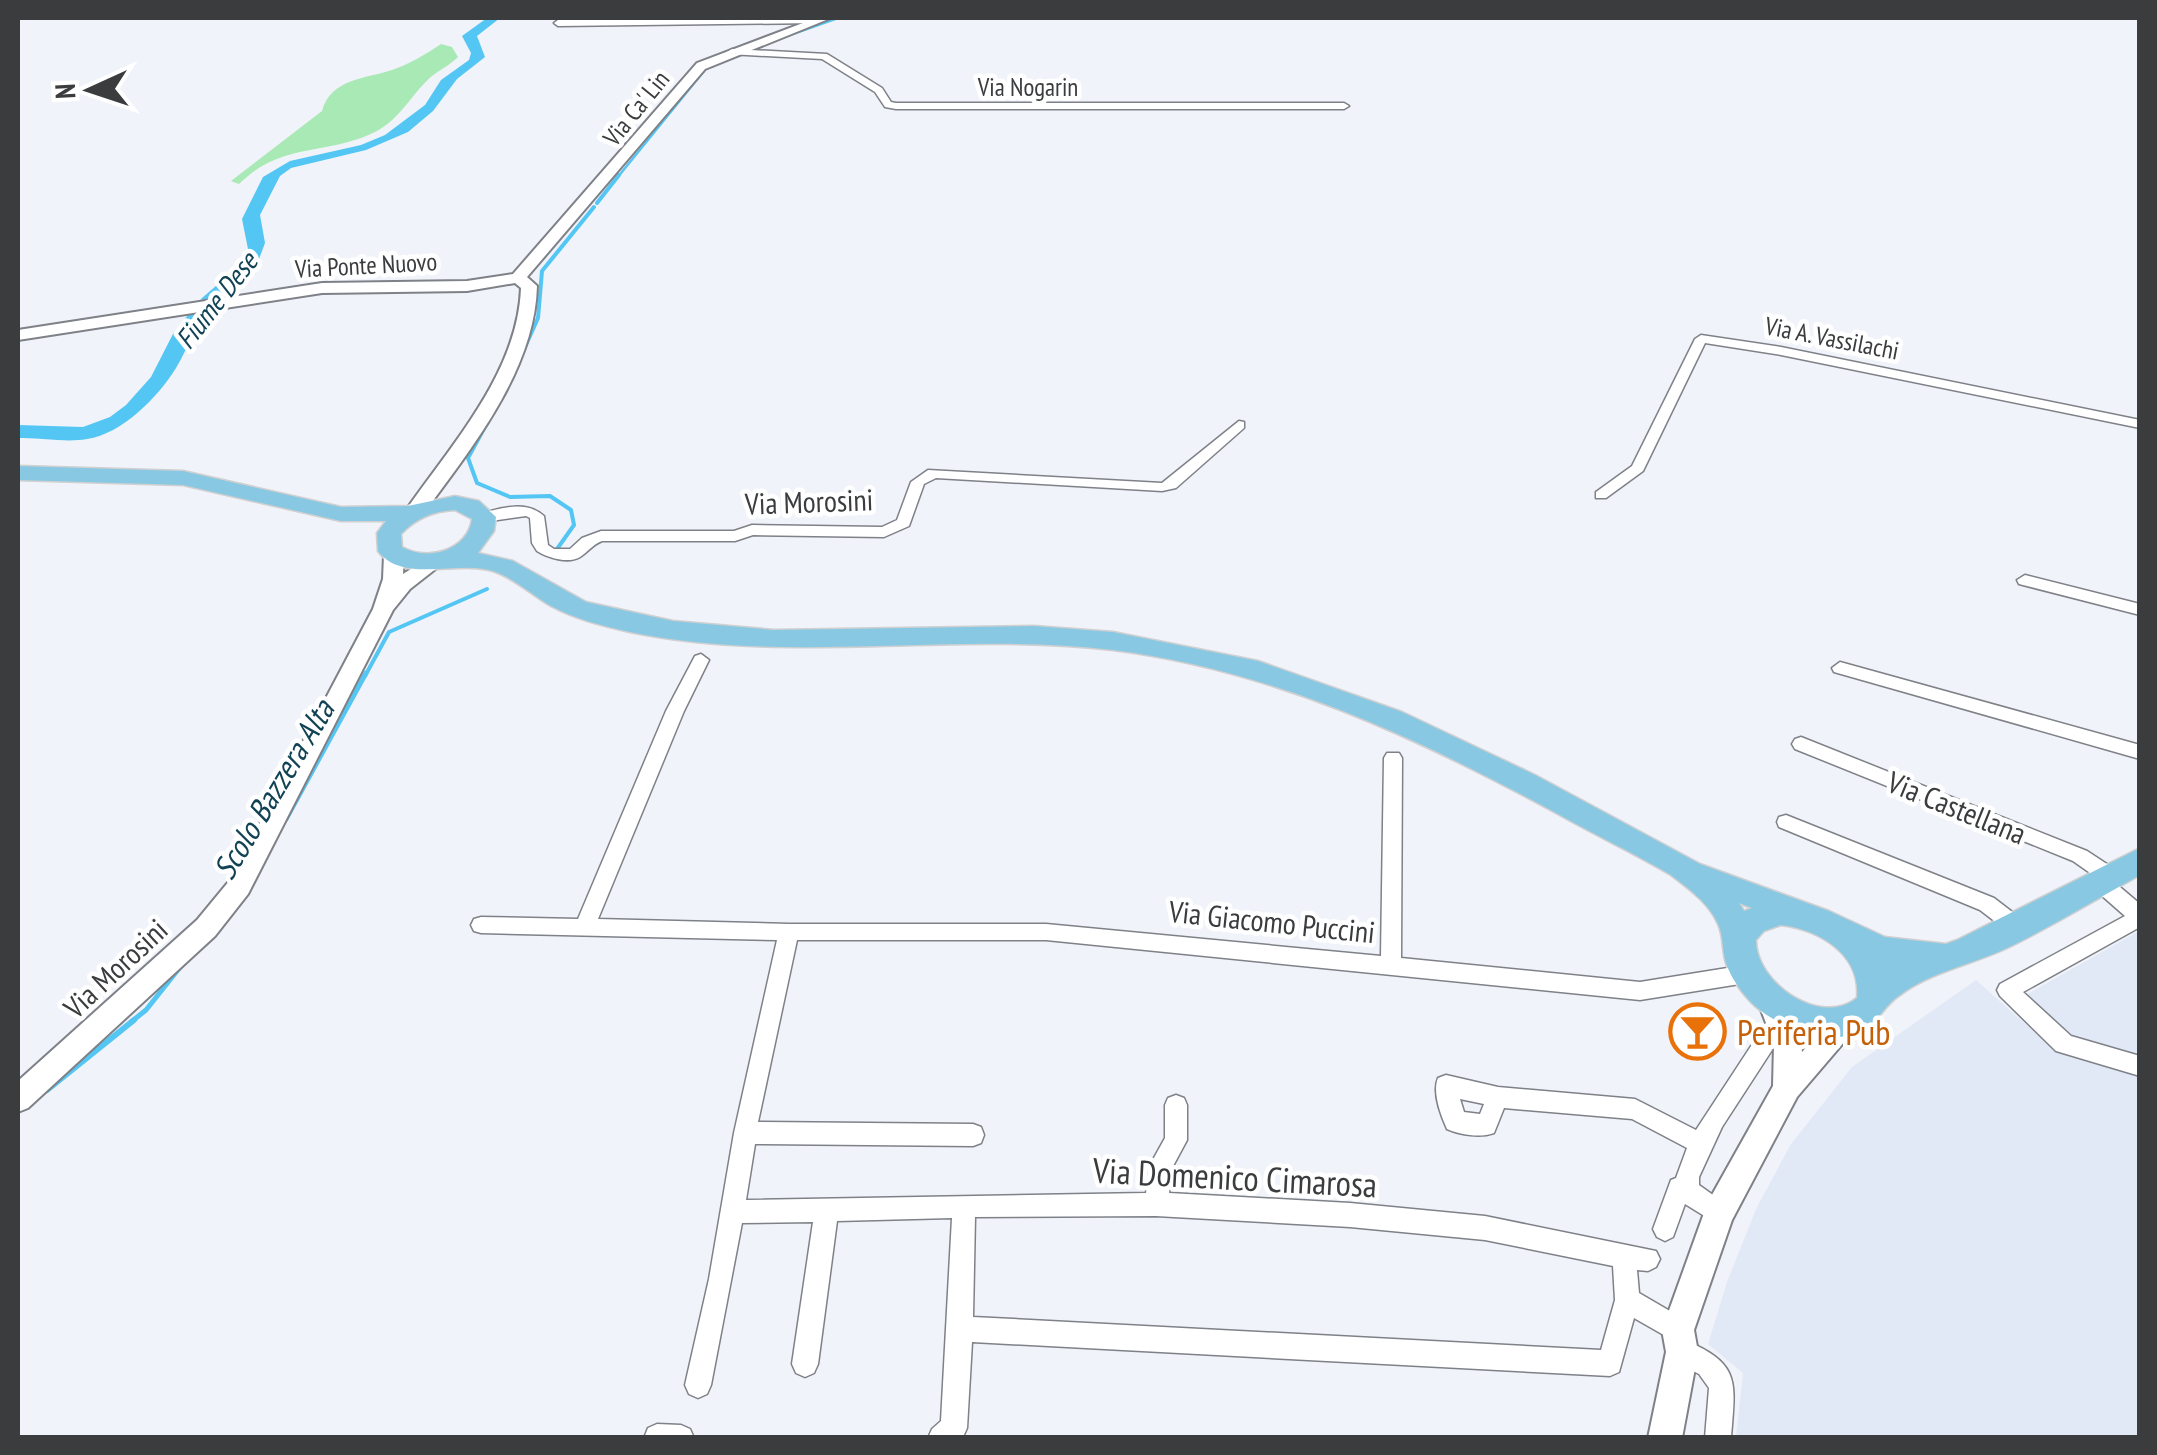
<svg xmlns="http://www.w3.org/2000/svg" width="2157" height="1455" viewBox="0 0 2157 1455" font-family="'PT Sans Narrow',sans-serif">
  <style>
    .built { fill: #e2e9f6 }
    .green { fill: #a9e9b5 }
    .water { fill: #54c6f4 }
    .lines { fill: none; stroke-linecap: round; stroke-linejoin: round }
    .stream-far3 { stroke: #54c6f4; stroke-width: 2.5 }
    .stream-far2 { stroke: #54c6f4; stroke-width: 4 }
    .stream-far1 { stroke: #54c6f4; stroke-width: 5 }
    .stream { stroke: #54c6f4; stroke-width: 6 }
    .minor-casing { stroke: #7e8187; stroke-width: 3 }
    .tertiary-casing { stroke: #7e8187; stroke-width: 4 }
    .primary-casing { stroke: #d0d0d1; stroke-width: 3 }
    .minor { fill: #fff; fill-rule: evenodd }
    .tertiary { fill: #fff; fill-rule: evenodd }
    .primary { fill: #89c8e3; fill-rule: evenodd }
    .labels { text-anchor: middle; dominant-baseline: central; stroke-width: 9; stroke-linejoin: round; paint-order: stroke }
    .far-street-label { font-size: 25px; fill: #3a3c3e; stroke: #fff }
    .far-water-label { font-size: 28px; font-style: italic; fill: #114355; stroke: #fff }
    .street-label { font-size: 30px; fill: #3a3c3e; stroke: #fff }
    .water-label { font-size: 32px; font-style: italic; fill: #114355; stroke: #fff }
    .near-food-label { font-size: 35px; fill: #c56008; stroke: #fff; text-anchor: start }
    .near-street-label { font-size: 35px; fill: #3a3c3e; stroke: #fff }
  </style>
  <rect width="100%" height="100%" fill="#f0f3f9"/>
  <g class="built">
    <path d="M2139,931V1055L2066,1034L2026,995Z"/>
    <path d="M1976,980L2057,1052L2139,1076V1437H1736L1743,1373L1708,1344L1727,1282L1757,1207L1791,1144L1852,1067Z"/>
  </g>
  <path class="green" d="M441,44L452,47L458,57C450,65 441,69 432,76C412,93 402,117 377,131C329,156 282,141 239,184L231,181L322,111C331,78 366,79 392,70C410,64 426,54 441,44Z"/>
  <path class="water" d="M487,18H500L477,36L485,57L457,79L433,111L408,132L366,150L291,168L280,176L260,215L265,243L259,259L209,307L212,309C193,327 189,347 176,368C158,397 122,434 87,439C64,443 41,437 18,438V425L83,427L110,417L126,405L151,377L174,332L202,298L239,266L248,249L242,219L263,177L290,161L361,145L385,135L425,105L441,80L469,60L471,53L462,36Z"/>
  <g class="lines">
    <g class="stream-far3">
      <path d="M784,37L838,18"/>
      <path d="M617,178L708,66"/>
    </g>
    <g class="stream-far2">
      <path d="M597,203L619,175"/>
      <path d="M513,374L538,318L542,271L594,207"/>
      <path d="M487,423L468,458L477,483L510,497L550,496L571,510L574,525L557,549"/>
      <path d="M365,676L389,632L487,589"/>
    </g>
    <g class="stream-far1">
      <path d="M286,819L366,673"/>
      <path d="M131,1022L146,1010L181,966"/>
    </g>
    <path class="stream" d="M47,1090L134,1020"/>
    <defs>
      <g id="minor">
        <path d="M805,18L822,20L818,23L558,26L554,23L558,20Z"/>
        <path d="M732,49L827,54L882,88L891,102L896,103H1344L1349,106L1344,109H896L885,107L875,92L822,59L729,54L727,52Z"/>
        <path d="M1701,335L1781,347L2140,420V428L1781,355L1705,343L1643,471L1606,498H1596V492L1632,466L1695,339Z"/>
        <path d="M1239,421L1244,422V428L1176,488L1162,491L936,478L924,484L909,526L884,537L753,535L735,541H602C592,545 589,551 580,557C568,564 548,558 537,551L532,543L530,518L526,516L484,522L477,517L479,514C501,508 526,500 544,516L548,545L554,549H570L582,538L601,531H734L752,525L882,527L897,520L911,482L928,470L1162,483Z"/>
        <path d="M2025,575L2140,604V615L2019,584L2017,580Z"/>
        <path d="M701,654L709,660L684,711L598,919L789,924H1046L1381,956L1384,758L1387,753H1399L1402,758L1401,958L1640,982L1746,965L1753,968L1756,974L1753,980L1746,983L1640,1000L1046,940H797L758,1122L973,1124L981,1127L984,1135L981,1143L973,1146L755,1144L746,1200L1146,1193L1150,1165L1165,1138V1105L1168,1098L1176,1095L1184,1098L1187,1105V1140L1172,1168L1169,1193L1350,1203L1485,1216L1656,1251L1660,1259L1656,1267L1648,1271L1637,1270L1639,1293L1687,1321L1690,1330L1684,1340C1742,1364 1735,1382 1731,1438H1705L1709,1388L1699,1374L1673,1361L1669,1352L1676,1342L1634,1318L1619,1372L1610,1376L972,1342L967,1428L963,1437L928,1438L932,1429L941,1421L952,1218L837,1221L818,1364L814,1373L805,1377L796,1373L792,1364L813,1222L742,1223L711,1385L707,1394L698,1398L689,1394L685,1385L709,1279L734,1133L777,940L481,933L474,931L471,925L474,919L481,917L578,919L666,711L695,656ZM1156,1216L1350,1227L1485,1240L1613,1266L1615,1300L1601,1350L973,1317L975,1217Z"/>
        <path d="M1840,662L2140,745V759L1834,672L1832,668Z"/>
        <path d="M1801,737L2087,851L2116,870L2119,876L2114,882L2140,904V927L2023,992L2071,1036L2140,1056V1076L2056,1051L2000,996L1997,990L2000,984L2125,916L2092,887L2089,881L2093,875L2073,861L1795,749L1792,744L1795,739Z"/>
        <path d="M1786,815L1994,898L2024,921L2027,927L2024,933L2017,935L2010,933L1980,910L1779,827L1777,822L1779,817Z"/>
        <path d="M1761,1040L1769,1043L1772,1050L1722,1127L1699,1177V1185L1727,1205L1731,1213L1727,1221L1719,1225L1685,1204L1673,1237L1665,1241L1657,1237L1653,1229L1671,1180L1676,1178L1687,1148L1632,1119L1504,1108L1494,1133C1480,1138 1461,1135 1447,1129C1441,1116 1432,1092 1438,1078L1446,1075L1498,1087L1635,1099L1696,1130L1753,1043ZM1460,1099L1484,1104L1480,1114L1464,1112Z"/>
        <path d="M657,1424L681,1425L690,1429L694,1438H644L648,1428Z"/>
      </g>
      <g id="tertiary">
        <path d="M816,18H831L705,69L527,277L537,286C535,370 471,449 423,514H409L406,510C452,444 518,372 521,288L515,283L467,291L322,293L18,340V330L322,283L467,281L513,274L697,63Z"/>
        <path d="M394,549L404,555L403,574L437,553L447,560L410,589L393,610L248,894L215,936L28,1108L18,1112V1081L197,920L230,880L373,609L383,579L384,555Z"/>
        <path d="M1771,990C1792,998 1800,1031 1802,1052L1838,1012L1848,1009L1858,1012L1862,1021L1797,1097L1732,1220L1694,1330L1698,1352L1682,1438H1648L1666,1352L1662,1330L1708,1202L1773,1086L1774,1044L1758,1002L1762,994Z"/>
      </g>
      <path id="primary" d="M18,466L183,471L341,507L408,506L455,496L479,501L496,517L494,531L478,553L513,561L586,602L673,621L774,630L1034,626L1113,632L1258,661L1402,712L1535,775L1700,864L1829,911L1885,937L1946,944L1957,940L2140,848V875C2095,900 2051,927 2005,949C1970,965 1931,972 1900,995C1875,1012 1879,1033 1840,1037C1811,1040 1776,1024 1755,1006C1742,994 1726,972 1724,954C1722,943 1723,935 1718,924C1709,903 1689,889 1671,875C1634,853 1595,835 1558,814C1418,738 1273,670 1113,650C952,631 790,665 630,632C603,626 575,619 551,606C532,595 514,578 493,571C458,560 402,584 378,551L377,533L386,521H341L183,485L18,480ZM455,510L472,519C468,550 428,562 402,547L401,534C416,518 433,511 455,510ZM1739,903L1752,908L1744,911ZM1781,925C1820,930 1861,954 1857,998C1820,1028 1755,982 1756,940L1764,931Z"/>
    </defs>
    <use href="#minor" class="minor-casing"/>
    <use href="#tertiary" class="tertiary-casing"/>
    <use href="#primary" class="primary-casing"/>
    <use href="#minor" class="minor"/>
    <use href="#tertiary" class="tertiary"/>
    <use href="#primary" class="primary"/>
  </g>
  <defs>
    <symbol id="bar-ring" viewBox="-11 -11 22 22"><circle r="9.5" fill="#fff" stroke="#e8710a" stroke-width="1.5"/><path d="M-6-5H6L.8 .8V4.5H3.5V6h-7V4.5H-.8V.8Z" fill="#e8710a"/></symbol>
  </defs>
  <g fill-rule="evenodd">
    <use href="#bar-ring" x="1666" y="1000" width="63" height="63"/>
  </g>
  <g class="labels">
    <g class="far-street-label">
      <text x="1028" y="87">Via Nogarin</text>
      <text transform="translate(636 108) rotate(-51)">Via Ca' Lin</text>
      <text transform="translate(366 265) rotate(-3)">Via Ponte Nuovo</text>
      <text transform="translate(1832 338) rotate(11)">Via A. Vassilachi</text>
    </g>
    <g class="far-water-label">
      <text transform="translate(216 300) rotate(-52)">Fiume Dese</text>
    </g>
    <g class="street-label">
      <text transform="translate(809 501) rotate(-2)">Via Morosini</text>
      <text transform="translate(1957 807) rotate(22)">Via Castellana</text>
      <text transform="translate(1272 921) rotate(6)">Via Giacomo Puccini</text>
      <text transform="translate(115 968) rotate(-43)">Via Morosini</text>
    </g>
    <g class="water-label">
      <text transform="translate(273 789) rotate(-59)">Scolo Bazzera Alta</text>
    </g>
    <g class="near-food-label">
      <text x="1737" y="1032">Periferia Pub</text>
    </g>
    <g class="near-street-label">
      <text transform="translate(1235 1177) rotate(3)">Via Domenico Cimarosa</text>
    </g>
  </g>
  <rect width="2157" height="1455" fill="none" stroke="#3a3c3e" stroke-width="40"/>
  <g transform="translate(90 90) rotate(267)" stroke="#ffffff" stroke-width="8" paint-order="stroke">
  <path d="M0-8L18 38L0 25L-18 38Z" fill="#3a3c3e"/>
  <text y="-15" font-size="28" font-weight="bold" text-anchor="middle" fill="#3a3c3e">N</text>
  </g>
</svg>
